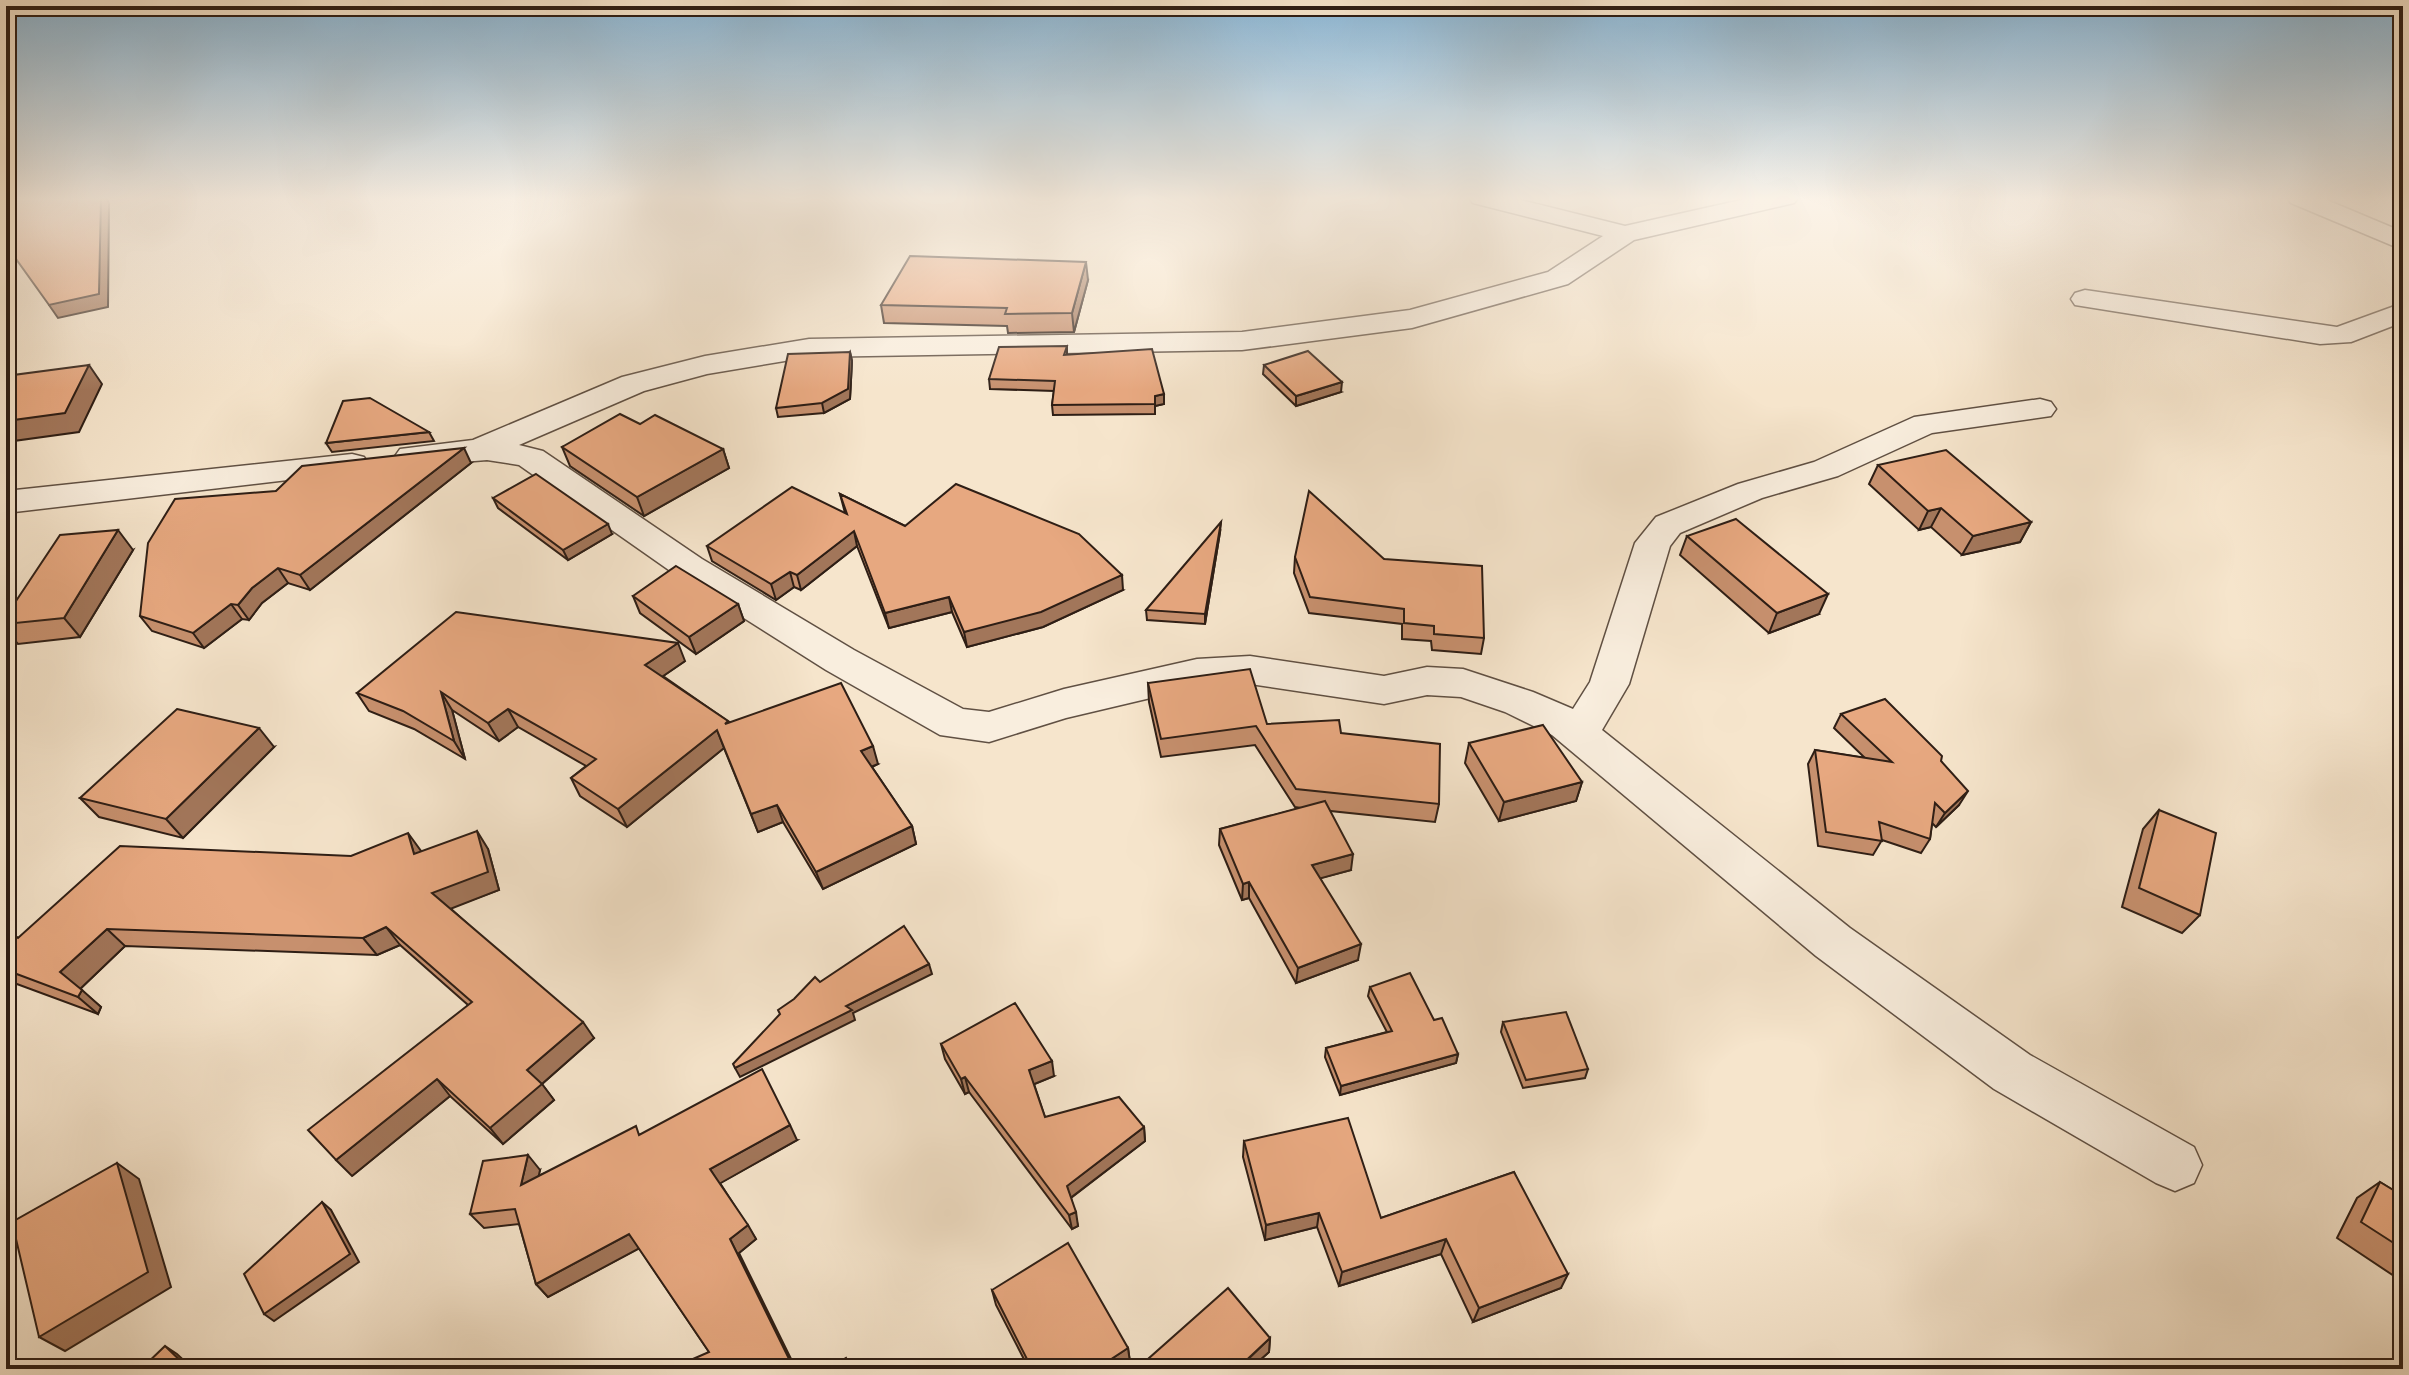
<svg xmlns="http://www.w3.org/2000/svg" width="2409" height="1375" viewBox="0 0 2409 1375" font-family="'EB Garamond',serif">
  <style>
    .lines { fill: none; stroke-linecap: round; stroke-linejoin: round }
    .street-casing { stroke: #605043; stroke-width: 3 }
    .street { fill: #f9eede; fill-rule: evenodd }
    .wall { fill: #c7906e; stroke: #2e1e15; stroke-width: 2 }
    .shaded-wall { fill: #a2765a; stroke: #2e1e15; stroke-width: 2 }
    .building { fill: #e7a880; stroke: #2e1e15; stroke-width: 2 }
  </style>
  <rect width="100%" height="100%" fill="#f6e5cc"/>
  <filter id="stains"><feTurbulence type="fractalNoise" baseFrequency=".0025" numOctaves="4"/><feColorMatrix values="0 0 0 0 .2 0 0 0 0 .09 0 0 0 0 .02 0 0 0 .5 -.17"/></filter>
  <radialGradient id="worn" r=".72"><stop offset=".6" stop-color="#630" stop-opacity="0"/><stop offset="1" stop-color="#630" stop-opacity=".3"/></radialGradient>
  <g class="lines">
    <defs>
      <g id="street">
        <path d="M1469,198H1513L1625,226L1750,198H1798L1794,203L1634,240L1568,284L1412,328L1242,350L809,357L707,374L644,391L519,445L543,451L702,559L854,650L963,709L989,712L1064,689L1197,659L1250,656L1384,676L1427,667L1463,669L1533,692L1573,709L1590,682L1635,543L1656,517L1738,484L1814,462L1914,417L2040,399L2051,402L2056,409L2051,416L1932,433L1838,476L1762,498L1680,533L1670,546L1629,684L1602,730L1850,928L2030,1055L2194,1147L2202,1165L2194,1183L2175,1191L2156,1183L1994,1089L1816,956L1552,735L1505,712L1461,697L1427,695L1384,704L1250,684L1197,687L1066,718L989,742L940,735L826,670L676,575L519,465L487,460L412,466L400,463L395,456L400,449L473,440L622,377L705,356L809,339L1242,332L1410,310L1548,272L1603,236L1473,203Z"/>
        <path d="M2287,198H2322L2403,232V250L2291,203Z"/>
        <path d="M2085,290L2337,327L2403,303V322L2351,342L2320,344L2075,305L2071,299L2075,293Z"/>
        <path d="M352,454L364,457L369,464L364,471L6,513V491Z"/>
      </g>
    </defs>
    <use href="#street" class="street-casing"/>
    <use href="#street" class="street"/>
  </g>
  <g class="wall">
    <path d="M1088,280L1074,332L1008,333L1007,326L884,323L881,305Z"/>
    <path d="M1067,346V355L1164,394V404L1155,406V414L1053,415L1052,405L1054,391L990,389L989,379Z"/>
    <path d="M850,352L852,361L850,399L824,413L778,417L776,408Z"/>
    <path d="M1264,365L1341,392L1296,406L1263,374Z"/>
    <path d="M640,424L723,449L729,468L644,516L570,466L562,447Z"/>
    <path d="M429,432L434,441L332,452L326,443Z"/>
    <path d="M471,463L310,590L288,583L262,603L249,620L242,619L204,648L152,631L140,616L276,491Z"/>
    <path d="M1878,465L2031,522L2020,542L1962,555L1931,527L1919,530L1869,484Z"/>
    <path d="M840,494L905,526L1123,590L1043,627L967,647L952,612L889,628L857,546L801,590L794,587L776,600L712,561L707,546L845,513Z"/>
    <path d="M493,498L612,534L568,560L498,508Z"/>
    <path d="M1220,532L1205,624L1147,620L1146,610Z"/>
    <path d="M1687,536L1819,614L1769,633L1680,555Z"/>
    <path d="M133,550L80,637L18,644L6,630V616Z"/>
    <path d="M1295,557L1384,559L1484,638L1481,654L1432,650L1431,641L1402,639V624L1309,613L1294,573Z"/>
    <path d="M633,596L738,604L744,621L696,654L640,613Z"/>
    <path d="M685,661L663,676L729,722L878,764L872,767L912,826L916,844L823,889L783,822L758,832L724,748L627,827L580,796L571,778L586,766L518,727L499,741L452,710L465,759L414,729L369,711L357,693Z"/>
    <path d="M1148,683L1267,724L1341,733L1439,804L1435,822L1330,811L1351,870L1320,878L1358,960L1296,983L1249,898L1242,900L1219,845L1220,829L1301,808L1295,807L1255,745L1161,757L1149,702Z"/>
    <path d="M1841,714L1941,761L1959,805L1936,827L1932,823L1930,839L1921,853L1882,840L1873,855L1818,846L1808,764L1815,750L1865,758L1834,728Z"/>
    <path d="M1469,743L1582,782L1576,801L1499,821L1465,763Z"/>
    <path d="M274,747L183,838L99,817L80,798Z"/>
    <path d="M2159,810L2200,915L2182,933L2122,907L2143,829Z"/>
    <path d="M488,849L499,890L450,908L594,1038L542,1084L554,1100L503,1144L450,1096L352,1176L468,1005L400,945L377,955L125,946L80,989L101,1007L98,1014L6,980V929L18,938L351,856Z"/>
    <path d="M1370,987L1434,1020L1458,1054L1456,1063L1340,1095L1325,1057L1326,1048L1387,1032L1368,996Z"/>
    <path d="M1503,1022L1588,1069L1585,1078L1523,1088L1501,1032Z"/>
    <path d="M941,1044L1054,1076L1034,1084L1045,1117L1144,1127L1145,1141L1071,1198L1078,1226L1072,1229L969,1092L965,1094L945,1059Z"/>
    <path d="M641,1134L797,1140L720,1183L756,1239L739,1253L709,1352L639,1248L548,1297L536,1284L519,1224L484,1228L470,1214L540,1170L538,1176Z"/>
    <path d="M1244,1141L1381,1218L1514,1172L1561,1288L1473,1322L1441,1254L1339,1286L1317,1227L1265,1240L1243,1157Z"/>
    <path d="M2380,1182L2403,1196V1282L2337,1238L2357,1198Z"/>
    <path d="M992,1290L1128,1348L1130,1362L1119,1369H1029L996,1305Z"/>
    <path d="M1270,1338L1269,1352L1250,1369H1149L1148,1359Z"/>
  </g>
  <g class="shaded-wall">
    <path d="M101,198H106L109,203L108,307L58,318L49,305Z"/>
    <path d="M1086,262L1088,280L1074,332L1072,313Z"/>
    <path d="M850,352L852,361L850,399L824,413L822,403Z"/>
    <path d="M89,365L102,384L79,432L6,442V421Z"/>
    <path d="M1342,382L1341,392L1296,406V396Z"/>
    <path d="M1164,394V404L1155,406V396Z"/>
    <path d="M464,448L471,463L310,590L300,575Z"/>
    <path d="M723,449L729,468L644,516L637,497Z"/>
    <path d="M1941,508L1931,527L1919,530L1928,511Z"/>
    <path d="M1221,522L1220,532L1205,624V614Z"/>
    <path d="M2031,522L2020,542L1962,555L1973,536Z"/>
    <path d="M608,524L612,534L568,560L563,550Z"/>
    <path d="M118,530L133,550L80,637L64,618Z"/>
    <path d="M854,531L857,546L801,590L797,575Z"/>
    <path d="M278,568L288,583L262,603L249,620L238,605L252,588Z"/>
    <path d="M790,572L794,587L776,600L771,584Z"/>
    <path d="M1122,575L1123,590L1043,627L967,647L964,632Z"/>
    <path d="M1828,594L1819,614L1769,633L1777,613Z"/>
    <path d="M949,597L952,612L889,628L885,613Z"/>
    <path d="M231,604L242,619L204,648L193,633Z"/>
    <path d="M738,604L744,621L696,654L689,637Z"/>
    <path d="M678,643L685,661L653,683L645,665Z"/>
    <path d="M441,692L452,710L465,759L454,741Z"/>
    <path d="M508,709L518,727L499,741L488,723Z"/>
    <path d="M259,728L274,747L183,838L166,819Z"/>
    <path d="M717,730L724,748L627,827L618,809Z"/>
    <path d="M873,746L878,764L866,769L861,751Z"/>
    <path d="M1582,782L1576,801L1499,821L1504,802Z"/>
    <path d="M1968,791L1959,805L1936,827L1945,813Z"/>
    <path d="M777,805L783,822L758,832L751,814Z"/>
    <path d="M912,826L916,844L823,889L816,872Z"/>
    <path d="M477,831L488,849L499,890L445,911L432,893Z"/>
    <path d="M408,833L421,851L427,872L414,854Z"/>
    <path d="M1353,854L1351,870L1311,881L1312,865Z"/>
    <path d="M1249,882V898L1242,900L1243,884Z"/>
    <path d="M386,927L400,945L377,955L363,938Z"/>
    <path d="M107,929L125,946L79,990L60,972Z"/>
    <path d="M1361,944L1358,960L1296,983L1298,968Z"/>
    <path d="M929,964L932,974L853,1013L855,1020L740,1077L735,1068L846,1006Z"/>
    <path d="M82,990L101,1007L98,1014L78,997Z"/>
    <path d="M583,1022L594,1038L542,1084L554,1100L503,1144L490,1128L527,1070Z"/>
    <path d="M1458,1054L1456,1063L1340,1095L1341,1086Z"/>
    <path d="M1052,1061L1054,1076L1032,1085L1029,1070Z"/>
    <path d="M965,1077L969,1092L965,1094L961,1079Z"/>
    <path d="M437,1079L450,1096L352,1176L336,1160Z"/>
    <path d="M790,1125L797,1140L719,1184L710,1169Z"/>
    <path d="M1144,1127L1145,1141L1069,1199L1067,1186Z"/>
    <path d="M528,1155L540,1170L534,1199L521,1185Z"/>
    <path d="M117,1163L139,1179L171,1287L65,1351L39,1337Z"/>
    <path d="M322,1202L331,1210L359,1262L274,1321L264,1314Z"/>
    <path d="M1076,1212L1078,1226L1072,1229L1069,1215Z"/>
    <path d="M1319,1213L1317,1227L1265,1240L1266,1225Z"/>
    <path d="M748,1225L756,1239L739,1253L796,1369H794L730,1239Z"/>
    <path d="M629,1234L640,1248L548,1297L536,1284Z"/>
    <path d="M1446,1239L1441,1254L1339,1286L1342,1272Z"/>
    <path d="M1568,1274L1561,1288L1473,1322L1479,1308Z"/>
    <path d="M1270,1338L1269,1352L1250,1369H1238Z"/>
    <path d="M165,1346L177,1354L193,1369H189Z"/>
    <path d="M1128,1348L1130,1362L1119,1369H1096Z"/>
  </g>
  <g class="building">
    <path d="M6,198H101L99,294L49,305L6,245Z"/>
    <path d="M910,256L1086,262L1072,313L1005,314L1007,308L881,305Z"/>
    <path d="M1067,346L1064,355L1152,349L1164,394L1155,396V404L1052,405L1055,381L989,379L999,347Z"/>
    <path d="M1308,351L1342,382L1296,396L1264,365Z"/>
    <path d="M850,352L848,389L822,403L776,408L788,354Z"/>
    <path d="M89,365L65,413L6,421V376Z"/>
    <path d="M370,398L429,432L326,443L343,401Z"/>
    <path d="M620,414L640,424L655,415L723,449L637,497L562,447Z"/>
    <path d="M464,448L300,575L278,568L252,588L238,605L231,604L193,633L140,616L148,543L175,499L276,491L302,466Z"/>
    <path d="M1946,450L2031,522L1973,536L1941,508L1928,511L1878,465Z"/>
    <path d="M536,474L608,524L563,550L493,498Z"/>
    <path d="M956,484L1079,534L1122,575L1041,612L964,632L949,597L885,613L854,531L797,575L790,572L771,584L707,546L792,487L847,514L840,494L905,526Z"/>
    <path d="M1309,491L1384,559L1482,566L1484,638L1434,634V626L1404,623V609L1310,597L1295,557Z"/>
    <path d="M1736,519L1828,594L1777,613L1687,536Z"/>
    <path d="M1221,522L1205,614L1146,610Z"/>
    <path d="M118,530L64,618L6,624V616L60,535Z"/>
    <path d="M676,566L738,604L689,637L633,596Z"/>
    <path d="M456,612L678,643L645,665L728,721L725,724L841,683L873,746L861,751L912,826L816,872L777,805L751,814L717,730L618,809L571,778L596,759L508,709L488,723L441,692L454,741L403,711L357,693Z"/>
    <path d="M1250,669L1267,724L1339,720L1341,733L1440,744L1439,804L1296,789L1256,726L1161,739L1148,683Z"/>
    <path d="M1885,699L1942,756L1941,761L1968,791L1945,813L1935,803L1930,839L1879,822L1882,841L1826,832L1815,750L1892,762L1841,714Z"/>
    <path d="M177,709L259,728L166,819L80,798Z"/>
    <path d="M1543,725L1582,782L1504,802L1469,743Z"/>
    <path d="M1325,801L1353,854L1312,865L1361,944L1298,968L1249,882L1243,884L1220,829Z"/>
    <path d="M2159,810L2216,833L2200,915L2139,888Z"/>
    <path d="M477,831L488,872L432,893L583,1022L527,1070L542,1084L490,1128L437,1079L336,1160L308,1130L472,1002L386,927L363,938L107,929L60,972L82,990L78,997L6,970V929L18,938L120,846L351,856L408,833L414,854Z"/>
    <path d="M904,926L929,964L846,1006L852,1010L735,1068L733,1064L780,1014L778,1010L794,999L815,977L820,982Z"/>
    <path d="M1410,973L1434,1020L1442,1018L1458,1054L1341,1086L1326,1048L1392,1031L1370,987Z"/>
    <path d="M1015,1003L1052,1061L1029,1070L1045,1117L1119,1097L1144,1127L1067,1186L1076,1212L1069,1215L965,1077L961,1079L941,1044Z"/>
    <path d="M1566,1012L1588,1069L1526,1080L1503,1022Z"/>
    <path d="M762,1069L790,1125L710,1169L748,1225L730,1239L794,1369H670L709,1352L629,1234L536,1284L515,1209L470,1214L483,1161L528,1155L521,1185L636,1126L639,1135Z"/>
    <path d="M1348,1118L1381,1218L1514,1172L1568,1274L1479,1308L1446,1239L1342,1272L1319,1213L1266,1225L1244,1141Z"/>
    <path d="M117,1163L148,1272L39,1337L12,1222Z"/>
    <path d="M2380,1182L2403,1196V1249L2361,1222Z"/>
    <path d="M322,1202L350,1254L264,1314L244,1274Z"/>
    <path d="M1068,1243L1128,1348L1096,1369H1032L992,1290Z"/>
    <path d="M1228,1288L1270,1338L1238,1368L1239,1369H1155L1148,1359Z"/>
    <path d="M165,1346L189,1369H141Z"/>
    <path d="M846,1358L851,1369H828Z"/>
  </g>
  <linearGradient id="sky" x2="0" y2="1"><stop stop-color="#8bb8d8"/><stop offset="0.51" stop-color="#fbf3e8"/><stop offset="1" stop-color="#fbf3e8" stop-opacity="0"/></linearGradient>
  <rect width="2409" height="390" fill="url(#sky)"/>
  <rect width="2409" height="1375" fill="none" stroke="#f6e5cc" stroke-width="32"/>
  <rect x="8" y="8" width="2393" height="1359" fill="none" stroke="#2e1e15" stroke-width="4"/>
  <rect x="16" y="16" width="2377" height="1343" fill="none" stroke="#2e1e15" stroke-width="2"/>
  <rect width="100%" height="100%" filter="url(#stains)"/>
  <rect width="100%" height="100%" fill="url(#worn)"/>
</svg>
